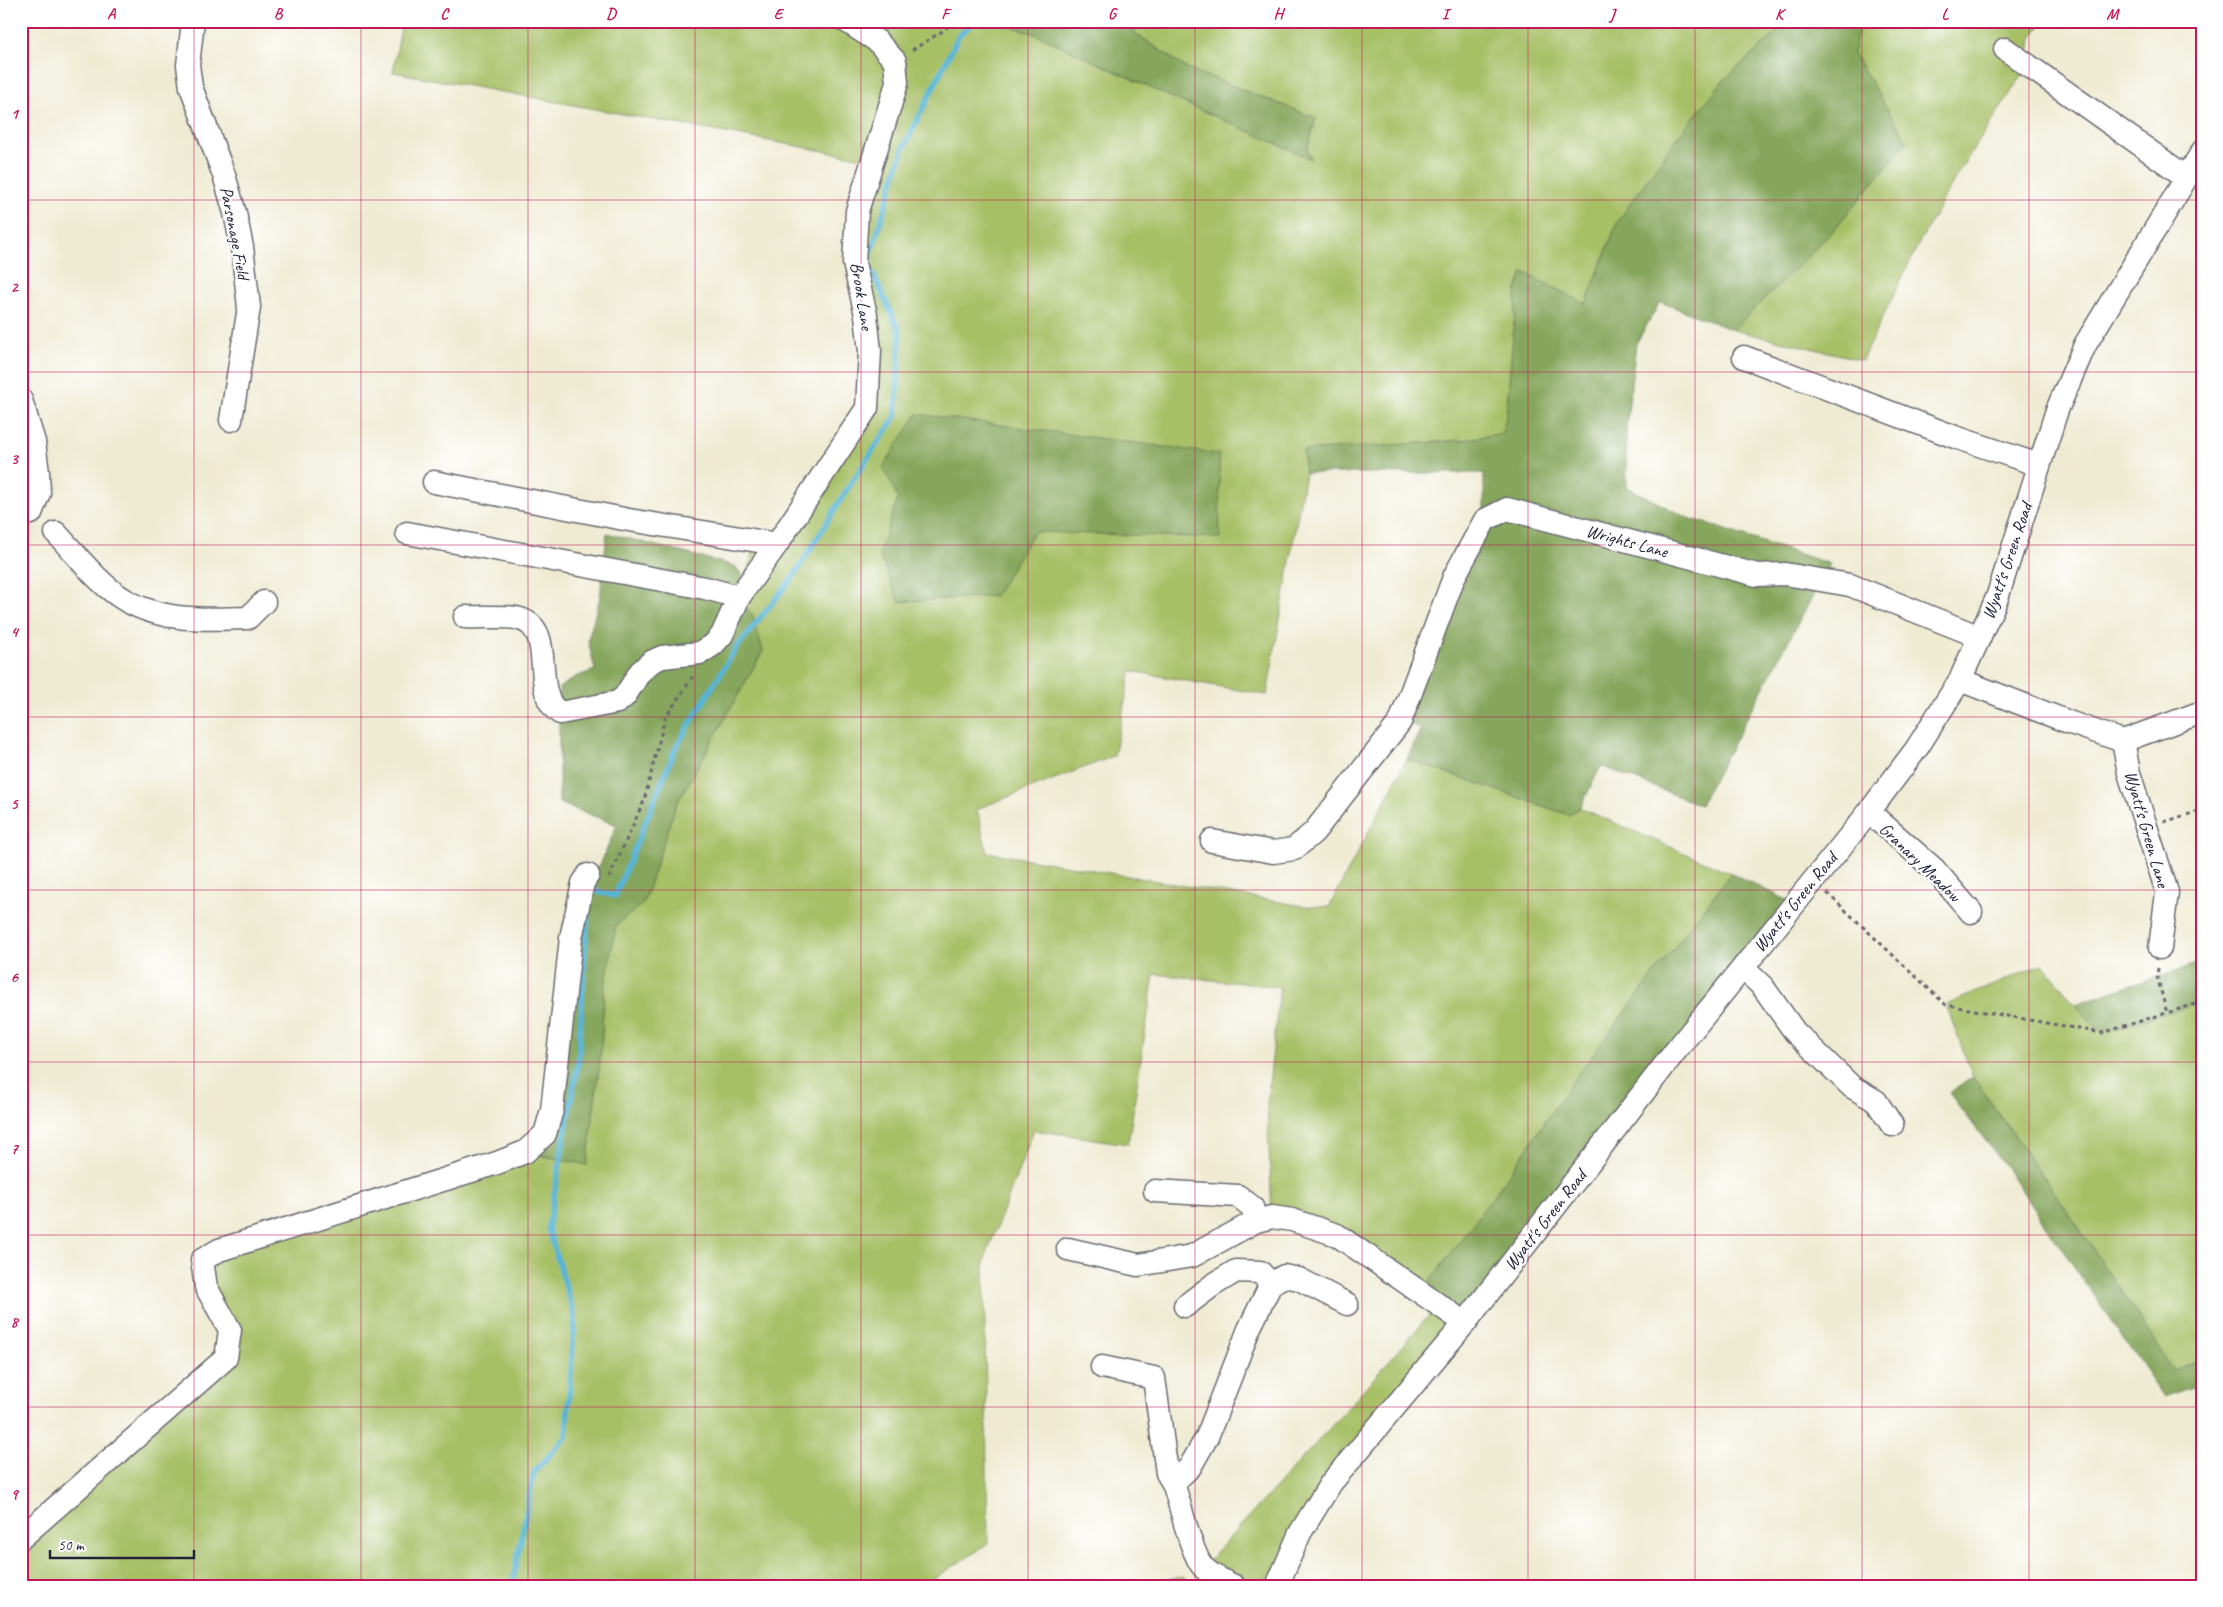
<svg xmlns="http://www.w3.org/2000/svg" width="2223" height="1607" viewBox="0 0 2223 1607" font-family="Caveat,sans-serif">
  <style>
    .green { fill: #a7c066; stroke: #647150 }
    .forest { fill: #85a65b; stroke: #54644b }
    .lines { fill: none; stroke-linecap: round; stroke-linejoin: round }
    .stream { stroke: #57b5d5; stroke-width: 5.5 }
    .minor-casing { stroke: #6a6870; stroke-width: 25 }
    .path { stroke: #6a6870; stroke-width: 3; stroke-dasharray: 4 4; stroke-linecap: butt }
    .minor { stroke: #fff; stroke-width: 22 }
    .grid { fill: none; stroke: #c2185b; stroke-width: 1; stroke-opacity: 0.55 }
    .labels { text-anchor: middle; dominant-baseline: central; stroke-width: 4.5; stroke-linejoin: round; paint-order: stroke }
    .street-label { font-size: 18px; fill: #22223b; stroke: #fff }
    .neatline { fill: none; stroke: #c2185b; stroke-width: 2 }
    .grid-label { font-size: 16px; text-anchor: middle; font-weight: bold; fill: #c2185b }
  </style>
  <rect width="100%" height="100%" fill="#fff"/>
  <filter id="ink" filterUnits="userSpaceOnUse"><feTurbulence type="fractalNoise" baseFrequency=".02" numOctaves="2"/><feDisplacementMap in="SourceGraphic" scale="10" xChannelSelector="R" yChannelSelector="G"/><feConvolveMatrix kernelMatrix="1 2 1 2 8 2 1 2 1" color-interpolation-filters="sRGB"/></filter>
  <filter id="wash" filterUnits="userSpaceOnUse"><feTurbulence type="fractalNoise" baseFrequency=".0096" numOctaves="4" result="noise"/><feDisplacementMap in="SourceGraphic" scale="20" xChannelSelector="R" yChannelSelector="G"/><feGaussianBlur stdDeviation="1.12" result="paint"/><feColorMatrix in="noise" values="0 0 0 0 0 0 0 0 0 0 0 0 0 0 0 0 0 1.4 0 .05"/><feComposite in="paint" operator="in"/></filter>
  <g filter="url(#wash)">
    <rect width="100%" height="100%" fill="#efebd3"/>
    <g class="green">
      <path d="M402,21H995L1038,35L1153,89L1311,158L1307,150L1316,118L1186,68L1132,31L1149,21H1789L1722,82L1668,150L1617,223L1586,304L1523,272L1517,289L1506,418L1502,433L1465,440L1303,452L1305,473L1267,695L1131,671L1114,756L977,809L987,852L1303,906L1329,907L1407,759L1569,815L1580,808L1731,873L1572,1082L1501,1186L1421,1293L1337,1235L1272,1217L1267,1103L1280,987L1154,974L1128,1144L1034,1130L984,1261L988,1544L935,1578V1586H21V1538L226,1358L202,1260L525,1152L587,1165L601,1051L604,991L616,924L643,904L676,805L763,651L739,597L756,542L777,544L867,407L854,263L873,160L393,72Z"/>
      <path d="M1860,21H2044L2032,38L2023,74L1958,173L1918,245L1862,360L1733,330L1831,233L1907,142L1853,53Z"/>
      <path d="M2043,964L2075,1004L2102,1033L2202,1002V1359L2173,1370L2077,1225L1973,1077L1946,1005Z"/>
      <path d="M1438,1305L1465,1323L1370,1435L1277,1586H1234L1203,1567L1329,1429Z"/>
      <path d="M1184,1576L1192,1586H1128Z"/>
    </g>
    <g class="forest">
      <path d="M995,21H1149L1133,32L1186,68L1316,118L1307,150L1311,159L1153,89L1038,35Z"/>
      <path d="M1789,21H1860L1853,53L1907,141L1831,233L1733,330L1660,302L1636,344L1626,428L1627,487L1686,517L1830,564L1700,805L1601,766L1580,808L1569,815L1407,759L1421,728L1400,722L1484,521V473H1305L1303,451L1465,440L1502,433L1506,418L1517,289L1523,272L1586,304L1617,223L1668,149L1722,82Z"/>
      <path d="M917,414L1219,454L1220,538L1034,532L995,596L899,602L879,554L898,498L883,467Z"/>
      <path d="M607,533L735,566L748,582L739,597L753,616L763,651L676,805L643,904L616,925L604,991L601,1051L587,1165L525,1152L545,1134L588,875L600,865L617,825L559,803V688L575,677L595,670L588,640L600,597Z"/>
      <path d="M1731,873L1793,903L1465,1323L1421,1293L1501,1186L1572,1082Z"/>
      <path d="M2202,962V1002L2102,1033L2075,1004Z"/>
      <path d="M1973,1077L2077,1225L2173,1370L2202,1359V1384L2164,1397L2002,1162L1949,1093Z"/>
    </g>
    <g class="lines">
      <g class="stream">
        <path d="M1006,21H1008"/>
        <path d="M589,891V889L615,896L676,747L736,648L794,576L848,488L896,416L900,332L868,263L903,149L959,35L975,21"/>
        <path d="M512,1586L534,1472L566,1437L575,1317L548,1228L578,1062L588,910"/>
      </g>
    </g>
  </g>
  <g filter="url(#ink)">
    <g class="lines">
      <defs>
        <g id="minor">
          <path d="M193,21L188,65L191,87L224,175L235,213L242,247L249,307L231,420"/>
          <path d="M2005,49L2186,177"/>
          <path d="M1744,357L1955,437L2039,465"/>
          <path d="M21,400L34,442L38,473L39,493L31,513L21,515"/>
          <path d="M434,482L629,520L777,544"/>
          <path d="M56,533C74,552 91,575 112,591C151,622 201,620 248,618L264,602"/>
          <path d="M407,533L705,588L739,597"/>
          <path d="M465,617C479,618 508,615 520,619C558,630 529,693 560,713L618,702L625,696L640,672L651,662L662,657L700,653L713,645L722,635L739,597L777,544L867,408L870,351L866,315L854,263L857,211L897,83L895,61L877,41L846,21"/>
          <path d="M1960,680L2071,723L2123,741L2202,712"/>
          <path d="M2123,741L2129,773L2167,892L2160,948"/>
          <path d="M1869,812L1934,869L1971,912"/>
          <path d="M1212,841L1273,852L1294,849L1314,832L1400,722L1454,577L1485,520L1507,509L1757,575L1785,574L1850,585L1980,637"/>
          <path d="M1743,968L1763,987L1795,1032L1852,1087L1876,1101L1892,1125"/>
          <path d="M1155,1191L1238,1196L1252,1207L1256,1221"/>
          <path d="M1068,1249L1138,1265L1192,1256L1256,1221L1272,1217L1292,1220L1337,1235L1465,1323"/>
          <path d="M1185,1306L1213,1285L1236,1271L1260,1272L1271,1284"/>
          <path d="M1102,1367L1154,1378L1167,1473L1173,1483C1180,1502 1191,1555 1204,1568C1212,1576 1223,1581 1234,1586"/>
          <path d="M1173,1483L1190,1467L1207,1437L1249,1329L1271,1284L1284,1276L1299,1279L1347,1304"/>
          <path d="M21,1538L226,1358L230,1330L206,1287L202,1260L219,1250L497,1163L525,1152L545,1134L552,1110L571,938L583,883L588,875"/>
          <path d="M1277,1586L1300,1533L1331,1483L1465,1323L1677,1049L1869,812L1917,748L1960,680L1997,598L2057,410L2085,345L2202,152"/>
        </g>
      </defs>
      <use href="#minor" class="minor-casing"/>
      <g class="path">
        <path d="M912,50L946,29L950,21"/>
        <path d="M2164,822L2202,810"/>
        <path d="M609,878L644,801L665,718L694,675"/>
        <path d="M1827,893L1946,1005L2102,1033L2202,1002"/>
        <path d="M2158,968L2157,976L2167,1013"/>
      </g>
      <use href="#minor" class="minor"/>
    </g>
  </g>
  <path class="grid" d="M194,21V1586M361,21V1586M528,21V1586M695,21V1586M861,21V1586M1028,21V1586M1195,21V1586M1362,21V1586M1528,21V1586M1695,21V1586M1862,21V1586M2029,21V1586M21,200H2202M21,372H2202M21,545H2202M21,717H2202M21,890H2202M21,1062H2202M21,1235H2202M21,1407H2202"/>
  <g class="labels">
    <g class="street-label">
      <text transform="translate(235 233) rotate(79)">Parsonage Field</text>
      <text transform="translate(862 296) rotate(81)">Brook Lane</text>
      <text transform="translate(1627 541) rotate(15)">Wrights Lane</text>
      <text transform="translate(2007 561) rotate(-71)">Wyatt's Green Road</text>
      <text transform="translate(2147 829) rotate(74)">Wyatt's Green Lane</text>
      <text transform="translate(1920 862) rotate(44)">Granary Meadow</text>
      <text transform="translate(1795 902) rotate(-51)">Wyatt's Green Road</text>
      <text transform="translate(1545 1220) rotate(-52)">Wyatt's Green Road</text>
    </g>
  </g>
  <rect width="2223" height="1607" fill="none" stroke="#fff" stroke-width="55"/>
  <path d="M50 1550v8h144v-8" fill="none" stroke="#22223b" stroke-width="2.5"/>
  <text x="58" y="1550" font-size="15" fill="#22223b" stroke="#ffffff" stroke-width="4" paint-order="stroke">50 m</text>
  <rect x="28" y="28" width="2168" height="1552" class="neatline"/>
  <g class="grid-label">
    <text x="111" y="19">A</text>
    <text x="278" y="19">B</text>
    <text x="444" y="19">C</text>
    <text x="611" y="19">D</text>
    <text x="778" y="19">E</text>
    <text x="945" y="19">F</text>
    <text x="1112" y="19">G</text>
    <text x="1278" y="19">H</text>
    <text x="1445" y="19">I</text>
    <text x="1612" y="19">J</text>
    <text x="1779" y="19">K</text>
    <text x="1945" y="19">L</text>
    <text x="2112" y="19">M</text>
    <text x="14" y="119">1</text>
    <text x="14" y="292">2</text>
    <text x="14" y="464">3</text>
    <text x="14" y="637">4</text>
    <text x="14" y="809">5</text>
    <text x="14" y="982">6</text>
    <text x="14" y="1154">7</text>
    <text x="14" y="1327">8</text>
    <text x="14" y="1499">9</text>
  </g>
</svg>
